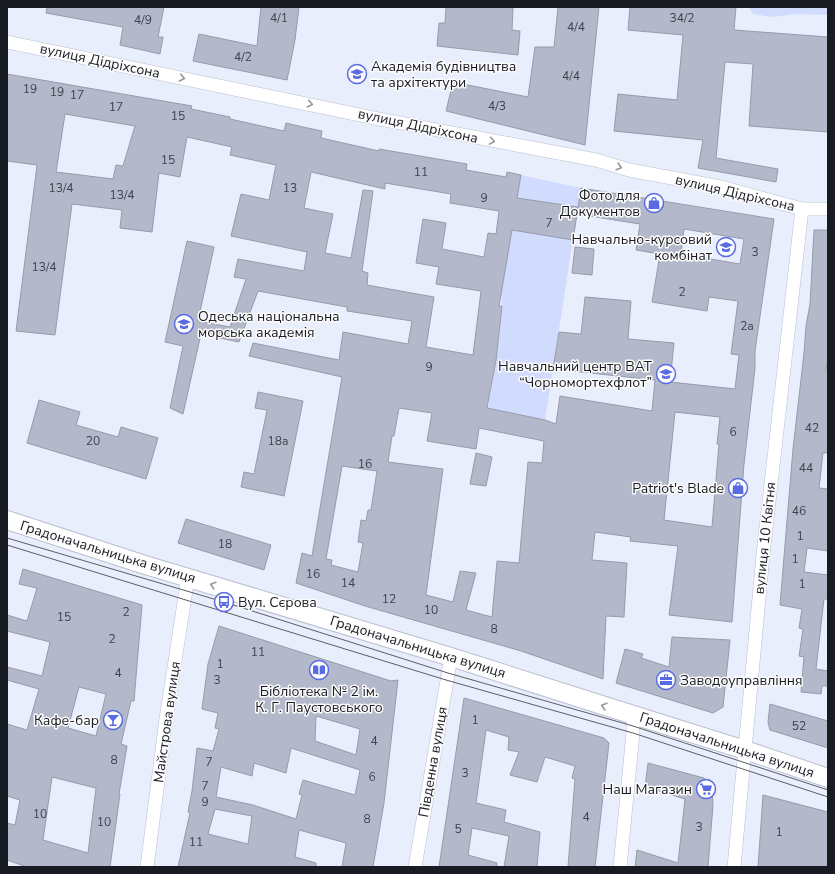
<svg xmlns="http://www.w3.org/2000/svg" width="835" height="874" viewBox="0 0 835 874" font-family="'Nunito Sans',sans-serif">
  <style>
    .green { fill: #d1dbfe }
    .building { fill: #b3b8ca; stroke: #969bac; fill-rule: evenodd }
    .lines { fill: none; stroke-linecap: round; stroke-linejoin: round }
    .street-casing { stroke: #babfd1; stroke-width: 14 }
    .secondary-casing { stroke: #babfd1; stroke-width: 20 }
    .street { stroke: #fff; stroke-width: 13 }
    .secondary { stroke: #fff; stroke-width: 18 }
    .tram { stroke: #5a5d66; stroke-width: 1 }
    .oneway { stroke: #98989c }
    .labels { text-anchor: middle; dominant-baseline: central; stroke-width: 3; stroke-linejoin: round; paint-order: stroke }
    .number-label { font-size: 12px; fill: #40424c }
    .street-label { font-size: 14px; fill: #191b22; stroke: #fcfcfc }
    .poi-label { font-size: 14px; fill: #191b22; stroke: #fcfcfc; text-anchor: end }
  </style>
  <rect width="100%" height="100%" fill="#e9eefd"/>
  <g class="green">
    <path d="M749,7H828V15L797,14L772,17L753,14Z"/>
    <path d="M521,175L581,188L545,420L488,409L496,360L502,306L501,295Z"/>
  </g>
  <g class="building">
    <path d="M47,7H164L158,37H163L160,54L120,45L123,27L46,13Z"/>
    <path d="M261,7H299L295,40L287,80L193,61L199,34L257,46Z"/>
    <path d="M446,7H513L512,30L520,31L518,55L437,46L439,23H445Z"/>
    <path d="M558,7H599L585,145L446,111L453,82L528,97L535,47H554Z"/>
    <path d="M630,7H736L734,30L828,37V132L749,126L753,64L725,62L716,158L778,169L776,182L698,168L703,140L614,131L618,94L677,100L683,35L628,30Z"/>
    <path d="M7,74L192,106L191,109L230,117V119L284,131L286,123L303,127L322,131L321,138L379,151V149L467,164L466,170L506,177L507,172L521,175L517,198L578,207L577,214L581,188L774,219L755,351V368L744,464L732,622L669,615L678,546L630,541L631,537L595,532L592,560L627,563L624,617L606,616L603,679L521,651L365,606L296,583L302,553L312,556L342,377L249,356L253,343L339,360L343,332L408,344L412,321L347,311V307L258,291L239,342L201,334L183,414L170,408L183,346L165,342L187,241L214,247L198,321L230,327L246,279L234,277L238,259L304,271L307,252L231,236L241,194L269,200L276,165L230,155L232,147L187,137L180,177L159,173L152,232L120,228L122,210L72,204L55,335L16,331L37,165L7,161ZM65,114L135,126L123,166L116,165L113,179L56,172ZM311,172L385,189V183L451,194L450,203L499,211L496,234L488,233L484,257L442,249L446,223L423,219L416,263L439,267L436,284L481,291L473,355L426,347L434,297L367,285L368,273L362,271L373,191L363,190L351,258L325,253L333,214L304,208ZM577,214L640,224L636,250L660,254L652,302L707,311L709,297L738,301L731,354L739,355L735,389L670,382L674,343L628,339L631,301L585,297L581,334L559,332L553,369L655,380L652,411L560,396L556,424L545,420L487,408L496,360L502,306H499L512,230L573,240ZM684,229L744,239L740,264L681,254ZM399,408L432,413L427,441L476,449L479,428L544,441L542,463L528,462L519,563L497,561L492,617L466,610L476,573L460,571L453,602L426,595L443,469L388,462L392,436H394ZM675,412L720,417L717,444H719L712,527L664,520ZM342,466L377,471L371,510H368L366,521L361,520L358,542L363,543L358,572L331,565L332,560L326,559Z"/>
    <path d="M814,230H828V358L826,369H828V453H823L819,488L828,489V551L807,548L804,572L828,575V599H824L816,669L828,671V686H822L821,694L801,692L804,657L799,656L803,629L799,628L802,609L780,605L793,449L804,353L806,326L810,304Z"/>
    <path d="M575,247L594,249L592,275L572,273Z"/>
    <path d="M258,392L303,401L284,496L241,487L244,472L254,474L267,410L255,408Z"/>
    <path d="M39,400L80,412L76,425L118,437L121,427L158,438L146,479L27,443Z"/>
    <path d="M476,453L492,457L486,486L470,484Z"/>
    <path d="M186,519L271,545L264,570L178,543Z"/>
    <path d="M23,569L142,605L134,701H131L121,744L127,746L119,794H120L110,867H27L7,860V823L15,825L20,800L7,796V724L27,730L39,689L7,680V667L42,676L50,642L7,631V615L27,621L37,588L19,584ZM79,687L106,694L96,736L68,728ZM52,777L96,788L88,853L43,840Z"/>
    <path d="M219,626L391,681L398,680L384,803L373,867H342L346,843L299,830L295,857L316,863V867H178L190,813L188,812L192,791L197,748L213,751L219,729L215,728L218,713L202,709L208,664ZM316,716L360,729L356,755L315,741ZM291,748L360,770L355,795L303,780L299,794L302,795L296,819L253,805L216,797L221,767L252,776L254,763L286,773ZM215,809L252,816L248,844L208,834Z"/>
    <path d="M672,637L730,640L723,707L713,713L616,683L625,649L643,654L641,658L669,667Z"/>
    <path d="M464,698L604,738L609,743L595,867H568L575,779L572,778L575,766L545,757L537,782L510,775L519,752L508,750L509,737L486,730L476,803L506,810L504,822L540,832L537,867H504L509,836L472,828L468,855L497,863V867H439Z"/>
    <path d="M770,704L828,721V748L770,730L768,722Z"/>
    <path d="M648,763L704,778L712,790L713,805L708,867H635L637,850L678,863L685,799L645,787Z"/>
    <path d="M763,795L828,812V867H758Z"/>
  </g>
  <g class="lines">
    <defs>
      <g id="street">
        <path d="M7,42L379,119L596,160L629,170L721,187L802,209H828"/>
        <path d="M147,867L166,719L188,577"/>
        <path d="M415,867L451,657"/>
        <path d="M620,867L633,733V715"/>
        <path d="M734,867L763,555L802,209"/>
      </g>
      <path id="secondary" d="M7,520L142,564L451,657L605,706L745,750L828,778"/>
    </defs>
    <use href="#street" class="street-casing"/>
    <use href="#secondary" class="secondary-casing"/>
    <use href="#street" class="street"/>
    <use href="#secondary" class="secondary"/>
    <g class="tram">
      <path d="M7,538L224,602L448,673L633,726L828,790"/>
      <path d="M7,545L446,680L633,733L828,797"/>
    </g>
  </g>
  <defs><path id="oneway-chevron" d="M-2-3.5L2.5 0L-2 3.5" fill="none" stroke-width="1.6" stroke-linecap="round" stroke-linejoin="round"/></defs>
  <g class="oneway">
    <use href="#oneway-chevron" transform="translate(182 78) rotate(11)"/>
    <use href="#oneway-chevron" transform="translate(310 104) rotate(12)"/>
    <use href="#oneway-chevron" transform="translate(492 141) rotate(10)"/>
    <use href="#oneway-chevron" transform="translate(619 167) rotate(16)"/>
    <use href="#oneway-chevron" transform="translate(213 585) rotate(-163)"/>
    <use href="#oneway-chevron" transform="translate(604 706) rotate(-163)"/>
  </g>
  <defs>
    <symbol id="university-ring" viewBox="-11 -11 22 22"><circle r="9.5" fill="#fcfcfc" stroke="#596be2" stroke-width="1.5"/><path d="M0-5L7-2L0 1L-7-2ZM-4 1L0 2.5L4 1V4Q0 6-4 4Z" fill="#596be2"/></symbol>
    <symbol id="shop-ring" viewBox="-11 -11 22 22"><circle r="9.5" fill="#fcfcfc" stroke="#596be2" stroke-width="1.5"/><path d="M-5-2.5h2.3a2.7 3.5 0 0 1 5.4 0H5L5.5 6h-11ZM-1.5-2.5h3a1.5 2.3 0 0 0-3 0Z" fill="#596be2"/></symbol>
    <symbol id="bus-ring" viewBox="-11 -11 22 22"><circle r="9.5" fill="#fcfcfc" stroke="#596be2" stroke-width="1.5"/><path d="M-5-6H5V4H4V6H2V4H-2V6H-4V4H-5ZM-3.5-4V0h7V-4ZM-3.5 1.2v1.5H-2V1.2ZM2 1.2v1.5H3.5V1.2Z" fill="#596be2"/></symbol>
    <symbol id="library-ring" viewBox="-11 -11 22 22"><circle r="9.5" fill="#fcfcfc" stroke="#596be2" stroke-width="1.5"/><path d="M-6-4Q-3-5.5-.7-3.5V5Q-3 3-6 4ZM6-4Q3-5.5 .7-3.5V5Q3 3 6 4Z" fill="#596be2"/></symbol>
    <symbol id="office-ring" viewBox="-11 -11 22 22"><circle r="9.5" fill="#fcfcfc" stroke="#596be2" stroke-width="1.5"/><path d="M-6-3h4V-5.5h4V-3h4V5H-6ZM-1-4.5V-3h2v-1.5ZM-6 0V1H6V0Z" fill="#596be2"/></symbol>
    <symbol id="bar-ring" viewBox="-11 -11 22 22"><circle r="9.5" fill="#fcfcfc" stroke="#596be2" stroke-width="1.5"/><path d="M-6-5H6L.8 .8V4.5H3.5V6h-7V4.5H-.8V.8Z" fill="#596be2"/></symbol>
    <symbol id="supermarket-ring" viewBox="-11 -11 22 22"><circle r="9.5" fill="#fcfcfc" stroke="#596be2" stroke-width="1.5"/><path d="M-6-5.5h2.5l.6 2H6L4.5 2H-2.5L-4.4-4H-6ZM-1.5 3.2a1.3 1.3 0 1 0 .1 0ZM3 3.2a1.3 1.3 0 1 0 .1 0Z" fill="#596be2"/></symbol>
  </defs>
  <g fill-rule="evenodd">
    <use href="#university-ring" x="346" y="63" width="22" height="22"/>
    <use href="#shop-ring" x="643" y="192" width="22" height="22"/>
    <use href="#university-ring" x="715" y="236" width="22" height="22"/>
    <use href="#university-ring" x="173" y="313" width="22" height="22"/>
    <use href="#university-ring" x="655" y="363" width="22" height="22"/>
    <use href="#shop-ring" x="727" y="477" width="22" height="22"/>
    <use href="#bus-ring" x="213" y="591" width="22" height="22"/>
    <use href="#library-ring" x="308" y="659" width="22" height="22"/>
    <use href="#office-ring" x="655" y="669" width="22" height="22"/>
    <use href="#bar-ring" x="102" y="709" width="22" height="22"/>
    <use href="#supermarket-ring" x="695" y="778" width="22" height="22"/>
  </g>
  <g class="labels">
    <g class="number-label">
      <text x="279" y="18">4/1</text>
      <text x="682" y="18">34/2</text>
      <text x="143" y="20">4/9</text>
      <text x="576" y="27">4/4</text>
      <text x="243" y="57">4/2</text>
      <text x="571" y="76">4/4</text>
      <text x="30" y="89">19</text>
      <text x="57" y="92">19</text>
      <text x="77" y="95">17</text>
      <text x="497" y="106">4/3</text>
      <text x="116" y="107">17</text>
      <text x="178" y="116">15</text>
      <text x="168" y="160">15</text>
      <text x="421" y="172">11</text>
      <text x="61" y="188">13/4</text>
      <text x="290" y="188">13</text>
      <text x="122" y="195">13/4</text>
      <text x="484" y="198">9</text>
      <text x="549" y="223">7</text>
      <text x="755" y="252">3</text>
      <text x="44" y="267">13/4</text>
      <text x="682" y="292">2</text>
      <text x="747" y="326">2а</text>
      <text x="429" y="367">9</text>
      <text x="812" y="428">42</text>
      <text x="733" y="432">6</text>
      <text x="93" y="441">20</text>
      <text x="278" y="441">18а</text>
      <text x="365" y="464">16</text>
      <text x="806" y="468">44</text>
      <text x="799" y="511">46</text>
      <text x="800" y="536">1</text>
      <text x="225" y="544">18</text>
      <text x="795" y="559">1</text>
      <text x="313" y="574">16</text>
      <text x="348" y="583">14</text>
      <text x="802" y="584">1</text>
      <text x="389" y="599">12</text>
      <text x="431" y="610">10</text>
      <text x="126" y="612">2</text>
      <text x="64" y="617">15</text>
      <text x="494" y="629">8</text>
      <text x="112" y="639">2</text>
      <text x="258" y="652">11</text>
      <text x="220" y="664">1</text>
      <text x="118" y="673">4</text>
      <text x="217" y="680">3</text>
      <text x="475" y="720">1</text>
      <text x="799" y="726">52</text>
      <text x="374" y="741">4</text>
      <text x="114" y="760">8</text>
      <text x="209" y="762">7</text>
      <text x="465" y="773">3</text>
      <text x="372" y="777">6</text>
      <text x="205" y="786">7</text>
      <text x="205" y="802">9</text>
      <text x="40" y="814">10</text>
      <text x="586" y="817">4</text>
      <text x="367" y="819">8</text>
      <text x="104" y="822">10</text>
      <text x="699" y="827">3</text>
      <text x="458" y="829">5</text>
      <text x="779" y="832">1</text>
      <text x="196" y="842">11</text>
    </g>
    <g class="street-label">
      <text transform="translate(100 61) rotate(12)">вулиця Дідріхсона</text>
      <text transform="translate(418 126) rotate(12)">вулиця Дідріхсона</text>
      <text transform="translate(735 193) rotate(13)">вулиця Дідріхсона</text>
      <text transform="translate(765 538) rotate(-84)">вулиця 10 Квітня</text>
      <text transform="translate(108 552) rotate(17)">Градоначальницька вулиця</text>
      <text transform="translate(418 647) rotate(17)">Градоначальницька вулиця</text>
      <text transform="translate(167 722) rotate(-82)">Майстрова вулиця</text>
      <text transform="translate(727 745) rotate(18)">Градоначальницька вулиця</text>
      <text transform="translate(433 762) rotate(-80)">Південна вулиця</text>
    </g>
    <g class="poi-label">
      <text x="371" y="66" text-anchor="start">Академія будівництва<tspan x="371" dy="16">та архітектури</tspan></text>
      <text x="640" y="195">Фото для<tspan x="640" dy="16">Документов</tspan></text>
      <text x="712" y="239">Навчально-курсовий<tspan x="712" dy="16">комбінат</tspan></text>
      <text x="198" y="316" text-anchor="start">Одеська національна<tspan x="198" dy="16">морська академія</tspan></text>
      <text x="652" y="366">Навчальний центр ВАТ<tspan x="652" dy="16">“Чорномортехфлот”</tspan></text>
      <text x="724" y="488">Patriot's Blade</text>
      <text x="238" y="602" text-anchor="start">Вул. Сєрова</text>
      <text x="680" y="680" text-anchor="start">Заводоуправління</text>
      <text x="319" y="691" text-anchor="middle">Бібліотека № 2 ім.<tspan x="319" dy="16">К. Г. Паустовського</tspan></text>
      <text x="99" y="720">Кафе-бар</text>
      <text x="692" y="789">Наш Магазин</text>
    </g>
  </g>
  <rect width="835" height="874" fill="none" stroke="#191b22" stroke-width="16"/>
</svg>
